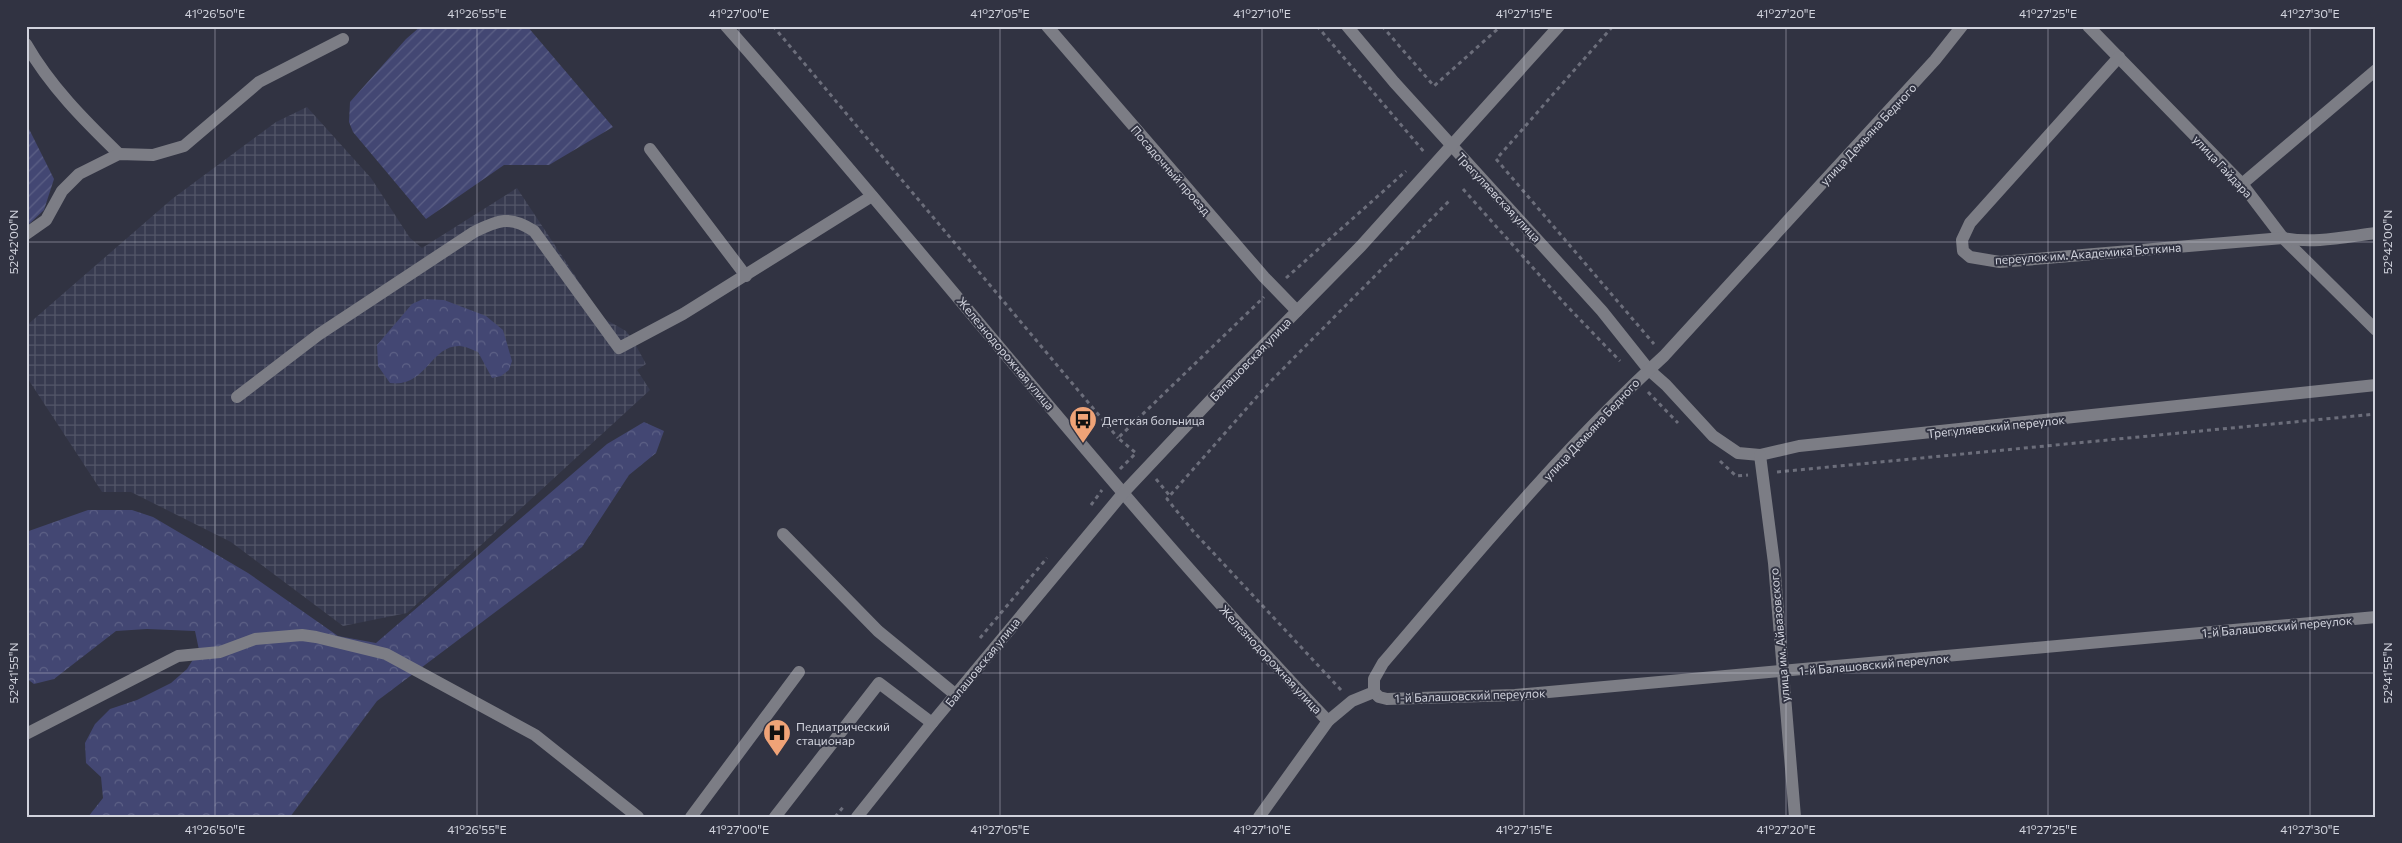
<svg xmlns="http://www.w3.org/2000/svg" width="2402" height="843" viewBox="0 0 2402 843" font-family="Commissioner,sans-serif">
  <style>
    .industrial { fill: url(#industrial-grid) }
    .forest { fill: url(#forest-crowns) }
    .garden { fill: url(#garden-furrows) }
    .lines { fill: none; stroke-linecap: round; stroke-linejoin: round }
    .path { stroke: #6c6e7b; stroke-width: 3; stroke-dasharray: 4 4; stroke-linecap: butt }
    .minor { stroke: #7c7d85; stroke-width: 12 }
    .ticks { fill: none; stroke: #d1d3dd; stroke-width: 1; stroke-opacity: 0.45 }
    .labels { text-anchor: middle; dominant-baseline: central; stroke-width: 4; stroke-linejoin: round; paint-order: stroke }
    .street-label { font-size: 12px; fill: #d1d3dd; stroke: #313342 }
    .poi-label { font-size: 12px; fill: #d1d3dd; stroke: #313342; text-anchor: start }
    .neatline { fill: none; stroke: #d1d3dd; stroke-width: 2 }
    .ticks-label { font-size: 12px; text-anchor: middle; fill: #d1d3dd }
  </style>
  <defs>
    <pattern id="industrial-grid" width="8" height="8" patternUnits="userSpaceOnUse" patternTransform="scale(1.25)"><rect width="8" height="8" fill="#373a4f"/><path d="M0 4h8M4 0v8" fill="none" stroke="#535668"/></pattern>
    <pattern id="forest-crowns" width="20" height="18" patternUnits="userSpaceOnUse" patternTransform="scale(1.25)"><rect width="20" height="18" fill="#434773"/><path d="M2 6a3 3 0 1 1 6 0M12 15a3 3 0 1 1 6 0" fill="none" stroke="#5d6186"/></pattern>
    <pattern id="garden-furrows" width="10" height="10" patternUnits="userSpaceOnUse" patternTransform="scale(1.25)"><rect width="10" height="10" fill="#434773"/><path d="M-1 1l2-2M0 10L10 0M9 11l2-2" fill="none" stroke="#5d6186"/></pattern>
  </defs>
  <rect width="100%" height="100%" fill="#313342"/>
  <path class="industrial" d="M307,107L371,178L410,238L422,248L517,188L603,318L626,331L633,340L646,364L637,370L650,390L407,613L343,626L231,542L131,492H102L26,376V326L172,199L276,122Z"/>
  <g class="forest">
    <path d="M423,299L444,300L486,316L503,330L512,361L509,370L501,376L492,378L478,352C473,350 465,346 459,346C430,346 426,388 390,383L378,366L377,345L412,304Z"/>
    <path d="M644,422L664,431L656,453L629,475L582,547L377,701L290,817H88L103,798L101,777L86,763L85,743L95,724L110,709L137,700L171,683L187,669L199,650L195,631L147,629L116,631L54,679L34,684L26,678V532L88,510H132L153,517L248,573L338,636L376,643L607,444Z"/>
  </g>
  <g class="garden">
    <path d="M421,26H527L613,127L549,165H504L426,219L353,132L349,122L350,102L406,39Z"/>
    <path d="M26,123L54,179L44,210L26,227Z"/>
  </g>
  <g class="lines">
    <g class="path">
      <path d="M773,26L1118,438"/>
      <path d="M1317,26L1425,153"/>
      <path d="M1382,26L1434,86L1501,26"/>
      <path d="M1499,156L1613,26"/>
      <path d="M1496,159L1654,344"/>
      <path d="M1463,189L1566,305L1620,361"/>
      <path d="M1286,278L1406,171"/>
      <path d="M1648,392L1678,423"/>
      <path d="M1720,461L1736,476L1748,475"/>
      <path d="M1120,469L1136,453L1118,438L1264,297"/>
      <path d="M1777,472L2376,414"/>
      <path d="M1156,479L1170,496"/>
      <path d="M1091,505L1102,490"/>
      <path d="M980,638L1047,558"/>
      <path d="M1341,690L1193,531L1167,499L1269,383L1451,199"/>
      <path d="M835,817L844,806"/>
    </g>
    <g class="minor">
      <path d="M726,26C929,256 1117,499 1328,721"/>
      <path d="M1047,26L1264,277L1297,311"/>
      <path d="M1347,26L1394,82L1602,311L1649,370L1666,385L1713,436L1738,453L1760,455L1799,446L2376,385"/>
      <path d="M2088,26L2242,184L2283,238L2376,330"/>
      <path d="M26,44C50,86 84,120 119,154"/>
      <path d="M2119,57L1970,223L1962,240L1963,251L1970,257L2000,262L2283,238C2314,244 2344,237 2376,233"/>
      <path d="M650,149L746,276"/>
      <path d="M2242,184L2376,70"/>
      <path d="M26,234L46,220L62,191L79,174L119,154L153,155L184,146L259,82L343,39"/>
      <path d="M237,397L318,335L474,232C498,220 510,215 534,231L619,348L683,314L872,196"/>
      <path d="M1760,455L1774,563L1795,817"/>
      <path d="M783,534L878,631L956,695"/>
      <path d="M1374,692L1379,697L1387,699L1515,695L2376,617"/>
      <path d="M26,734L178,656L220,652L255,639L302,635L316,637L386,654L535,735L638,817"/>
      <path d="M691,817L799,672"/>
      <path d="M775,817L879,683L932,723"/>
      <path d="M857,817L932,723L1124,492L1238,371L1361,246L1559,26"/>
      <path d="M1259,817L1328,721L1352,701L1374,692V679L1383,663C1473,558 1562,449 1664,356L1935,60L1962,26"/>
    </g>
  </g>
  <path class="ticks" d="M215,26V817M477,26V817M739,26V817M1000,26V817M1262,26V817M1524,26V817M1786,26V817M2048,26V817M2310,26V817M26,242H2376M26,673H2376"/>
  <defs>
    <symbol id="bus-pin" viewBox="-11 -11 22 30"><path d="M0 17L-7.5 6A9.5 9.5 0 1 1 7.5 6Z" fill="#efa377" stroke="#313342"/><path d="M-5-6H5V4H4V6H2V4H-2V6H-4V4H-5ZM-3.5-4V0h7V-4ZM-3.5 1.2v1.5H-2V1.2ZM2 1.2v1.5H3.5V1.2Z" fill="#111"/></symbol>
    <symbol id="hospital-pin" viewBox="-11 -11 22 30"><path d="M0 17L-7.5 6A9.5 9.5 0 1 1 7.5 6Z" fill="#efa377" stroke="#313342"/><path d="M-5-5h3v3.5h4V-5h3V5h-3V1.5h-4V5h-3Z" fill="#111"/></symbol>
  </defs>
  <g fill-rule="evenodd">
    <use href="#bus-pin" x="1067" y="404" width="32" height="43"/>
    <use href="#hospital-pin" x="761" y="717" width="32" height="43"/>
  </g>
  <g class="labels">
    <g class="street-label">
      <text transform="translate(1868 134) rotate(-47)">улица Демьяна Бедного</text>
      <text transform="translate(2223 166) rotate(47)">улица Гайдара</text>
      <text transform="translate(1171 170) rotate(49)">Посадочный проезд</text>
      <text transform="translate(1499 197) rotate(47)">Трегуляевская улица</text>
      <text transform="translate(2088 253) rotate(-4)">переулок им. Академика Боткина</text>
      <text transform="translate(1006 353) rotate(50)">Железнодорожная улица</text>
      <text transform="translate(1250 359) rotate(-46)">Балашовская улица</text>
      <text transform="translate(1996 426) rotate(-6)">Трегуляевский переулок</text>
      <text transform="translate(1591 429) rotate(-47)">улица Демьяна Бедного</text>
      <text transform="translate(2277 626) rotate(-5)">1-й Балашовский переулок</text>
      <text transform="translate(1779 635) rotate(-95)">улица им. Айвазовского</text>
      <text transform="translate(1271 659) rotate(47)">Железнодорожная улица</text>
      <text transform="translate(982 662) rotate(-51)">Балашовская улица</text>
      <text transform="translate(1874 664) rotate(-5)">1-й Балашовский переулок</text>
      <text transform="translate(1470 695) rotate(-2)">1-й Балашовский переулок</text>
    </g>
    <g class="poi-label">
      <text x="1102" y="420">Детская больница</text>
      <text x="796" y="726">Педиатрический<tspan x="796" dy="14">стационар</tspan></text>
    </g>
  </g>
  <rect width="2402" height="843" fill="none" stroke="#313342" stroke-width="55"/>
  <rect x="28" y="28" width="2346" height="788" class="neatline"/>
  <g class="ticks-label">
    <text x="215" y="18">41°26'50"E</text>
    <text x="477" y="18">41°26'55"E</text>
    <text x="739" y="18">41°27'00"E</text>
    <text x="1000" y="18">41°27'05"E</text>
    <text x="1262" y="18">41°27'10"E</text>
    <text x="1524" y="18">41°27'15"E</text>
    <text x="1786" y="18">41°27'20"E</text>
    <text x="2048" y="18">41°27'25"E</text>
    <text x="2310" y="18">41°27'30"E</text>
    <text transform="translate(14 242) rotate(-90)" y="4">52°42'00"N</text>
    <text transform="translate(2388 242) rotate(-90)" y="4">52°42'00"N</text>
    <text transform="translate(14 673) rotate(-90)" y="4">52°41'55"N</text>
    <text transform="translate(2388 673) rotate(-90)" y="4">52°41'55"N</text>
    <text x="215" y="834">41°26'50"E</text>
    <text x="477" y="834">41°26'55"E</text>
    <text x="739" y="834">41°27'00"E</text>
    <text x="1000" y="834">41°27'05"E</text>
    <text x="1262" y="834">41°27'10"E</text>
    <text x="1524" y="834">41°27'15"E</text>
    <text x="1786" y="834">41°27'20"E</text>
    <text x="2048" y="834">41°27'25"E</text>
    <text x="2310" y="834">41°27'30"E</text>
  </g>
</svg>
